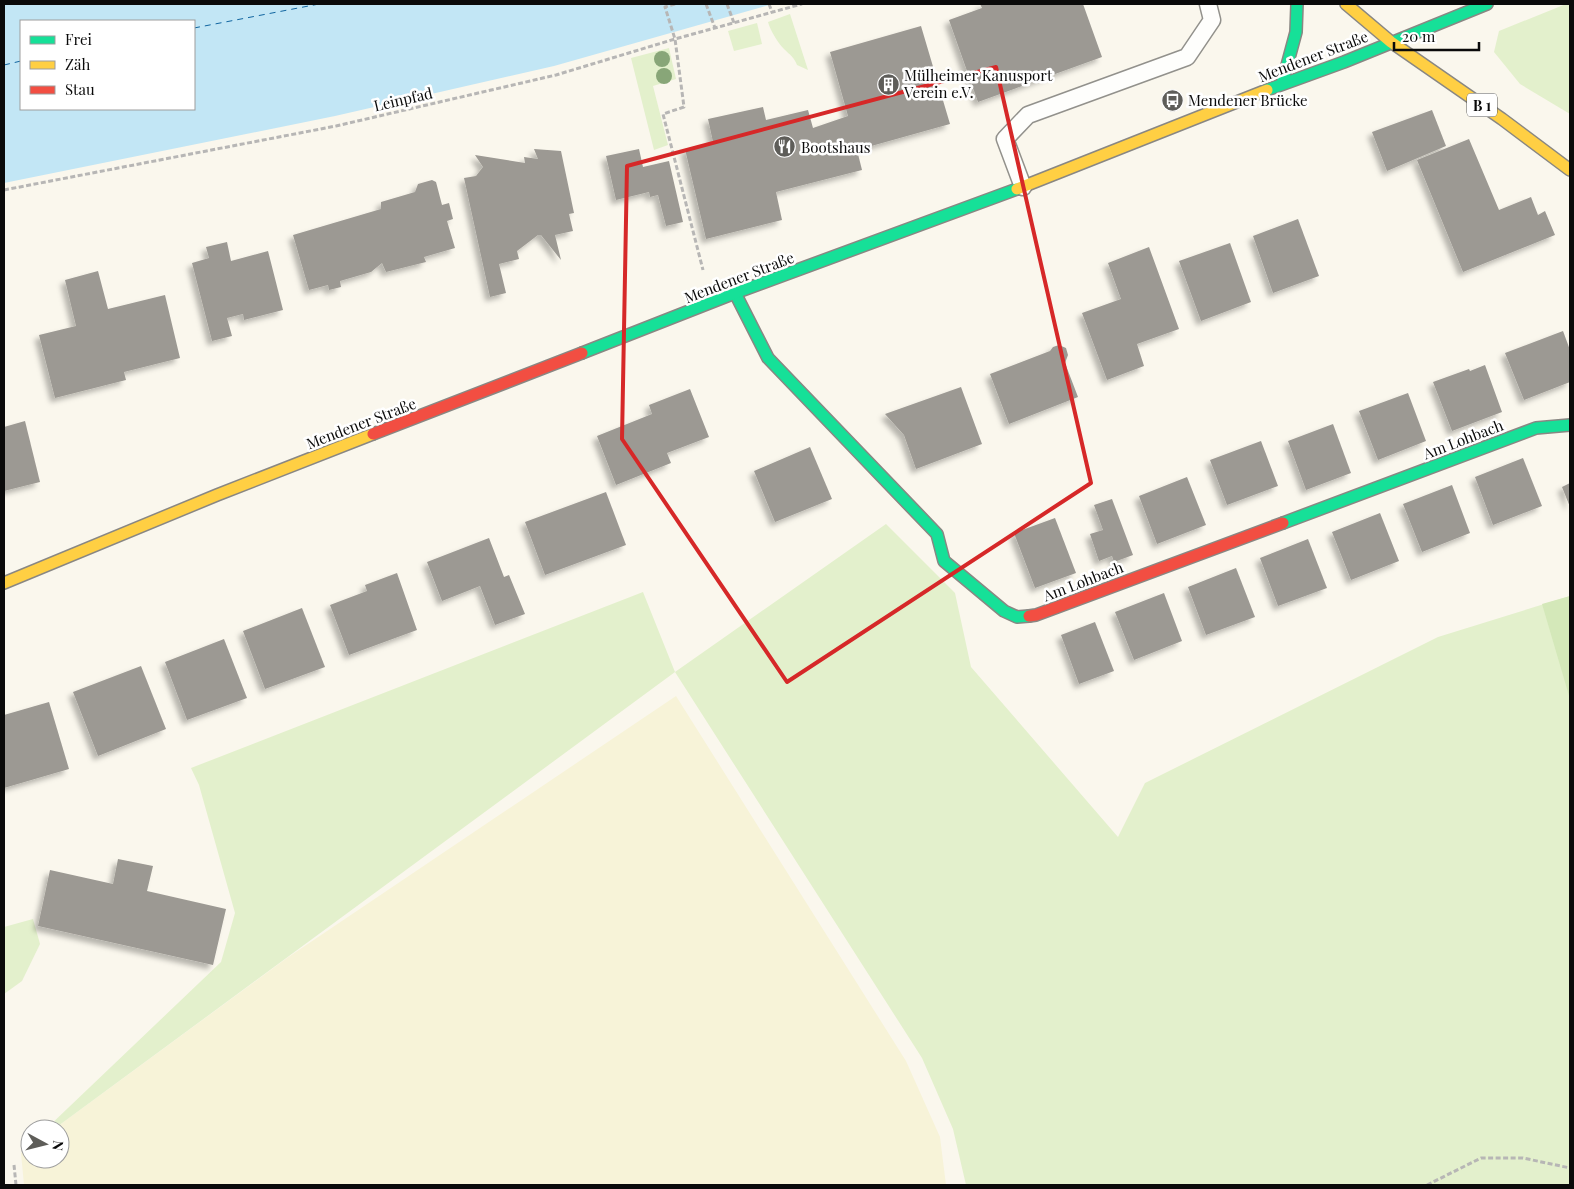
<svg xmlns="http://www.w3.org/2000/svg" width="1574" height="1189" viewBox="0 0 1574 1189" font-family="'Playfair Display',serif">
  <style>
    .farmland { fill: #f7f3d8 }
    .green { fill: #e3f0cc }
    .forest { fill: #d4e8b9 }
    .water { fill: #c2e6f5; fill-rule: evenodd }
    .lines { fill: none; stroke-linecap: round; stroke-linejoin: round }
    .ferry { stroke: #1065a0; stroke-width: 1; stroke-dasharray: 6 5; stroke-linecap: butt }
    .building { fill: #9c9993; filter: url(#shadow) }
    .lane-casing { stroke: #92918c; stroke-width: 19 }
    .fast-casing { stroke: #898783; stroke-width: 14 }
    .slow-casing { stroke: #898783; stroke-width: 14 }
    .jam-casing { stroke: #898783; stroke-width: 14 }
    .path { stroke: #b7b6b5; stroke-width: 3; stroke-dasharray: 5 2.5; stroke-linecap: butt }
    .lane { stroke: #fefefc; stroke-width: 16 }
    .fast { stroke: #16e098; stroke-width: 11 }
    .slow { stroke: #ffcf43; stroke-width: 11 }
    .jam { stroke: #f24e42; stroke-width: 11 }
    .tree { fill: #88a678 }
    .marked { fill: none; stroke: #d62828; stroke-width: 4; stroke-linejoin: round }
    .labels { text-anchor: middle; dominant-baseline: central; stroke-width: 5; stroke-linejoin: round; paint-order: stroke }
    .shield { fill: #fff; stroke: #545454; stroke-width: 1 }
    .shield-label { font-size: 14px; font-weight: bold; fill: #0a0a0a }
    .street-label { font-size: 15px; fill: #0a0a0a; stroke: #fff }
    .poi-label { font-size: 15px; fill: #0a0a0a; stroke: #fff; text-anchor: start }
  </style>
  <defs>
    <filter id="shadow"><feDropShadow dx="-4.5" dy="4.5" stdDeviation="2.5" flood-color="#0004"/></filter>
  </defs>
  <rect width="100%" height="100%" fill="#faf7ed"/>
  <path class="farmland" d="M676,696L906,1061L940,1137L946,1185H24L21,1153L30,1146V1159H60V1129H54L287,958Z"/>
  <g class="green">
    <path d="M1566,4H1570V114L1520,84L1494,52L1499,31Z"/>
    <path d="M790,14L808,70L797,65C794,57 790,55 784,49C778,43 770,30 768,22Z"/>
    <path d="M757,23L762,44L734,51L728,31Z"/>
    <path d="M669,48L676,79L653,86L668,145L654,150L631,58Z"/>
    <path d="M886,524L955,593L971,667L1118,837L1145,783L1438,637L1570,596V1185H966L953,1129L922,1058L675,672L54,1129H46L221,962L235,913L199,785L191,768L643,592L675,672Z"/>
    <path d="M33,919L40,944L22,981L4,994V927Z"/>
  </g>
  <path class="forest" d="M1570,596V699L1542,604Z"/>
  <path class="water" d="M4,4H773L554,66L335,116L4,183ZM21,21H194V109H21Z"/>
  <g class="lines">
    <g class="ferry">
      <path d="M194,28L319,4"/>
      <path d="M4,65L21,61"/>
    </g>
  </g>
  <g class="building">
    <path d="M980,4H1083L1102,57L978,102L949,20L982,8Z"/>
    <path d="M921,26L950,124L857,150L862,170L776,192L782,220L706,239L685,149L713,142L708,119L763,107L766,120L808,110L813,128L848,116L830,52Z"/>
    <path d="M1432,110L1446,146L1387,171L1372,132Z"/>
    <path d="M1469,139L1499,210L1531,197L1538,215L1545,211L1555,235L1463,272L1417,160Z"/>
    <path d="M534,149L561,151L574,213L569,214L573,231L555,235L561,260L541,235H538L517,251L519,259L499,264L506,293L490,297L464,178L476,176L483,167L475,155L525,163L524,157L538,159Z"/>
    <path d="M639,149L643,167L669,161L683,222L666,226L658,195L650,197L649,192L616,200L606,156Z"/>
    <path d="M432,180L436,182L442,205L449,203L453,219L447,221L455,248L424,257L426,262L386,272L382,263L371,272L340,281L341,287L329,290L328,285L309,290L293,235L381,209V202L415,192L418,184Z"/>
    <path d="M1298,219L1319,276L1273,293L1253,236Z"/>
    <path d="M227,242L231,261L268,251L283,310L244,320L243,314L227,318L232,336L212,341L192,263L209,258L206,247Z"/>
    <path d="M1230,243L1251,302L1201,321L1179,261Z"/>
    <path d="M1149,247L1179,329L1137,344L1144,366L1107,380L1082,313L1121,299L1108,263Z"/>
    <path d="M98,271L108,309L165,295L180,358L124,372L126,380L55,398L39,335L76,326L65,280Z"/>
    <path d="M1563,331L1570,350V382L1524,400L1505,353Z"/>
    <path d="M1059,345L1066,348L1068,355L1065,363L1078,397L1009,424L990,374L1050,351L1053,347Z"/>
    <path d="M1485,365L1502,412L1452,431L1433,382L1469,369L1470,371Z"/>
    <path d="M961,387L982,444L916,469L904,435L885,414Z"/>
    <path d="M690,389L709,437L667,453L671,463L616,485L597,436L652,414L649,405Z"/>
    <path d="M1408,393L1426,441L1378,460L1359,411Z"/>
    <path d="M25,421L40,482L4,491V427Z"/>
    <path d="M1333,424L1351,473L1306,490L1288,441Z"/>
    <path d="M1261,441L1278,486L1227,505L1210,460Z"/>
    <path d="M810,447L832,499L775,522L754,471Z"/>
    <path d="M1523,458L1542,506L1493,525L1475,477Z"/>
    <path d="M1187,477L1206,525L1157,544L1139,496Z"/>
    <path d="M1570,483V507L1562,487Z"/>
    <path d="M1452,485L1470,533L1422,552L1403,504Z"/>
    <path d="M606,492L626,545L545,575L525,522Z"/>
    <path d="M1112,499L1133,555L1114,562L1112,556L1099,561L1090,534L1103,530L1094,505Z"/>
    <path d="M1380,513L1399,561L1351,580L1332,532Z"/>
    <path d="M1055,518L1076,573L1035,588L1014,533Z"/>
    <path d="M489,538L504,577L509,575L525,614L495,625L480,586L442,601L427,562Z"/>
    <path d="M1308,539L1327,588L1278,606L1260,558Z"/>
    <path d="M1236,568L1255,617L1206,635L1188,587Z"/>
    <path d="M397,573L417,630L349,655L330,605L367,591L365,585Z"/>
    <path d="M1164,593L1182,641L1134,660L1115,612Z"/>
    <path d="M302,608L325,667L265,689L243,631Z"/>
    <path d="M1095,622L1114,671L1079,684L1061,635Z"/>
    <path d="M224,639L247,698L187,720L165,662Z"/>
    <path d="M141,666L166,729L98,756L73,692Z"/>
    <path d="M49,702L69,769L4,788V715Z"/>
    <path d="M118,859L153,866L147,891L226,909L213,965L38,926L50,870L113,884Z"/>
  </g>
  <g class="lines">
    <defs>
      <path id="lane" d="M1023,187L1005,139L1028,115L1187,57L1212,20L1208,4"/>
      <g id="fast">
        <path d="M1282,84L1296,32L1297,4"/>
        <path d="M1267,90L1344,62L1487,4"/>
        <path d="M735,293L768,358L937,534L944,561L1004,611L1017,617L1029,616"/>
        <path d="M582,353L735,293L1017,189"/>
        <path d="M1283,523L1536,428L1570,425"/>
      </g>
      <g id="slow">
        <path d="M1346,4L1391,42L1502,119L1570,170"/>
        <path d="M1017,189L1267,90"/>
        <path d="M4,583L217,495L373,434"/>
      </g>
      <g id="jam">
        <path d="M373,434L582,353"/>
        <path d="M1029,616L1036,615L1283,523"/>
      </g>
    </defs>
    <use href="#lane" class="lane-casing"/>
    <use href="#fast" class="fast-casing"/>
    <use href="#slow" class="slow-casing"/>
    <use href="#jam" class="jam-casing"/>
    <g class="path">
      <path d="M675,4L665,7L675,39L684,107L663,114L703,270"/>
      <path d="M706,4L715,28"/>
      <path d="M727,4L734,23"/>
      <path d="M769,4L772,12"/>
      <path d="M4,190L336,126L556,75L675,39L802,4"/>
      <path d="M14,1165L16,1185"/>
      <path d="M1427,1185L1481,1158H1523L1570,1168"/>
    </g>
    <use href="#lane" class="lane"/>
    <use href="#fast" class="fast"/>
    <use href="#slow" class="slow"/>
    <use href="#jam" class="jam"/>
  </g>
  <g class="tree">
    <circle cx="662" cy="59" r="8"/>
    <circle cx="664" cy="76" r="8"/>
  </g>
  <path class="marked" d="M996,67L1091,483L787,682L622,439L627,166Z"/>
  <defs>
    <symbol id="building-disc" viewBox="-11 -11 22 22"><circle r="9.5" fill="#5e5d59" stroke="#fff"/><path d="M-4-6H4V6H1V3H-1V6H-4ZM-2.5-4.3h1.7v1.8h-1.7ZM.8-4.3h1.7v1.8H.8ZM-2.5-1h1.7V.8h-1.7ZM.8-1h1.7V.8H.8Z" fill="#fff"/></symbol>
    <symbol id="bus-disc" viewBox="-11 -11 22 22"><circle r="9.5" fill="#5e5d59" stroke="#fff"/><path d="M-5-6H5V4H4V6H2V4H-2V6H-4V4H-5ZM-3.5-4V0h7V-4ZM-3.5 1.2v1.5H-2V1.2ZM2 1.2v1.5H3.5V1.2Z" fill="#fff"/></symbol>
    <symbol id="restaurant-disc" viewBox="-11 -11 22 22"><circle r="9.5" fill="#5e5d59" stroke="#fff"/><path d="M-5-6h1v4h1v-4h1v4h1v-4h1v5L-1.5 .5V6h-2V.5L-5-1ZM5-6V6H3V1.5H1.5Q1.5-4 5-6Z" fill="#fff"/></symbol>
  </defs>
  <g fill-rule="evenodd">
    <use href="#building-disc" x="876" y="72" width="25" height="25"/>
    <use href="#bus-disc" x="1160" y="88" width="25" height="25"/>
    <use href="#restaurant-disc" x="772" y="134" width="25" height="25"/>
  </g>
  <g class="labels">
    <rect class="shield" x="1467" y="93.5" width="30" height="23" rx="4"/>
    <g class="shield-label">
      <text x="1482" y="105">B 1</text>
    </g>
    <g class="street-label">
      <text transform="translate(1313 56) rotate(-21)">Mendener Straße</text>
      <text transform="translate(403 99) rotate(-13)">Leinpfad</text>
      <text transform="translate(739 277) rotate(-21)">Mendener Straße</text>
      <text transform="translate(361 423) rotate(-21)">Mendener Straße</text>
      <text transform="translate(1463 439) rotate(-21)">Am Lohbach</text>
      <text transform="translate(1083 581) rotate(-21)">Am Lohbach</text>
    </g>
    <g class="poi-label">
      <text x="904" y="75">Mülheimer Kanusport<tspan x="904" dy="17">Verein e.V.</tspan></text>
      <text x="1188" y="100">Mendener Brücke</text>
      <text x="801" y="147">Bootshaus</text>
    </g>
  </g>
  <rect width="1574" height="1189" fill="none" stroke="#0a0a0a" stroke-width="10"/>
  <rect x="20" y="20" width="175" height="90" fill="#ffffff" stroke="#9d9d9d"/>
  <rect x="30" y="36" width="25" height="8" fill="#16e098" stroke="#9d9d9d"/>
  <text x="65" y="45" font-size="15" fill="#0a0a0a">Frei</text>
  <rect x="30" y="61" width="25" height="8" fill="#ffcf43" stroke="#9d9d9d"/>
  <text x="65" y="70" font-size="15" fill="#0a0a0a">Zäh</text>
  <rect x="30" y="86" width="25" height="8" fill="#f24e42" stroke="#9d9d9d"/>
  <text x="65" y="95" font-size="15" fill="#0a0a0a">Stau</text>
  <g transform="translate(45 1144) rotate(97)"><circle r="24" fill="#ffffff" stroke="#9d9d9d"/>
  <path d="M0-4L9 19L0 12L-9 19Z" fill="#5e5d59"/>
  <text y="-8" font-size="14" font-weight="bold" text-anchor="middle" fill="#0a0a0a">N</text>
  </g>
  <path d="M1394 42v8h85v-8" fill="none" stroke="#0a0a0a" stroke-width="2.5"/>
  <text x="1402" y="42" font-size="15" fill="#0a0a0a" stroke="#ffffff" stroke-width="4" paint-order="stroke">20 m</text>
</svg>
